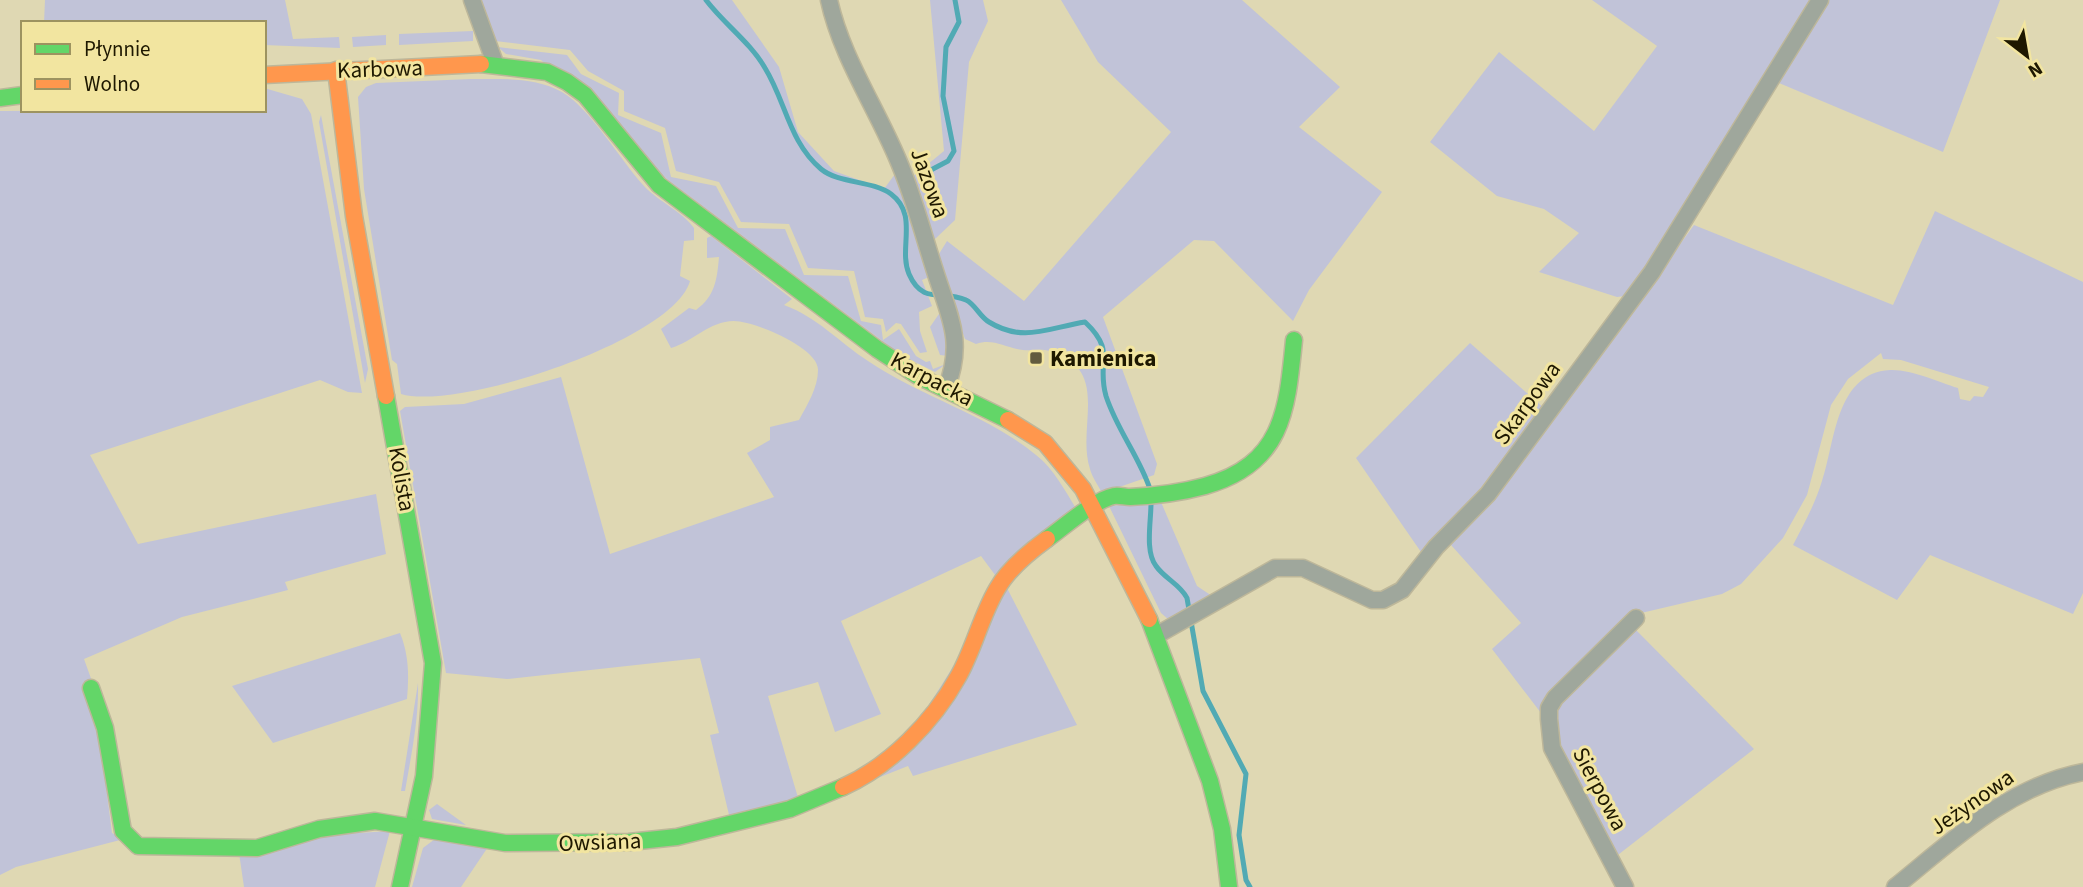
<svg xmlns="http://www.w3.org/2000/svg" width="2083" height="887" viewBox="0 0 2083 887" font-family="'Source Sans 3',sans-serif">
  <style>
    .green { fill: #c1c3d8 }
    .lines { fill: none; stroke-linecap: round; stroke-linejoin: round }
    .stream { stroke: #51aab4; stroke-width: 5 }
    .street-casing { stroke: #bdb79a; stroke-width: 19 }
    .fast-casing { stroke: #bdb79a; stroke-width: 19 }
    .slow-casing { stroke: #bdb79a; stroke-width: 19 }
    .street { stroke: #9fa79c; stroke-width: 16 }
    .fast { stroke: #63d668; stroke-width: 16 }
    .slow { stroke: #ff974d; stroke-width: 16 }
    .poi-dot { fill: #625b3f; stroke: #f2e5a0; stroke-width: 2.5 }
    .labels { text-anchor: middle; dominant-baseline: central; stroke-width: 6; stroke-linejoin: round; paint-order: stroke }
    .street-label { font-size: 23px; fill: #1e1800; stroke: #f2e5a0 }
    .poi-label { font-size: 23px; font-weight: bold; fill: #1e1800; stroke: #f2e5a0; text-anchor: start }
  </style>
  <rect width="100%" height="100%" fill="#dfd8b3"/>
  <g class="green">
    <path d="M45,0H285L293,39L339,37L340,48L264,45V23H44Z"/>
    <path d="M476,0H732L779,67L798,132L834,171L884,189L898,170L929,277L922,280L932,306L919,312L920,331L927,352L920,353L901,324L896,323L886,332L883,319L865,317L854,271L808,268L789,224L741,222L719,182L676,171L665,128L624,111V91L588,71L570,50L495,41Z"/>
    <path d="M930,0H983L988,21L969,62L955,220L935,239L930,235L911,178L944,151Z"/>
    <path d="M1061,0H1242L1340,87L1299,127L1382,192L1309,290L1293,321L1214,241L1194,240L1103,317L1157,464L1154,475L1102,493C1098,485 1092,477 1090,469C1076,426 1112,370 1050,351C1040,348 1032,351 1023,350C1005,348 994,338 976,344L965,339L940,269L939,254L947,241L1024,301L1171,132L1098,62Z"/>
    <path d="M1592,0H1813L1634,286L1625,296L1617,297L1539,272L1579,233L1544,209L1497,196L1430,142L1499,52L1594,131L1657,46Z"/>
    <path d="M1827,0H2000L1943,152L1779,83Z"/>
    <path d="M473,31V41L399,45V34Z"/>
    <path d="M386,35V45L353,47L352,37Z"/>
    <path d="M498,47L567,55L581,74L619,93L618,115L661,133L671,177L716,186L738,228L785,229L804,275L848,276L861,321L881,325L883,340L899,329L916,356L926,362L930,361L933,369L946,364L935,372L901,355L668,180L541,60L506,54Z"/>
    <path d="M471,79C501,79 535,77 562,92C590,108 621,161 644,186C659,202 682,211 694,228V240L684,241L680,276L690,281C674,340 458,411 401,394L397,364L392,360L364,189L358,97L366,87L376,83Z"/>
    <path d="M264,88L302,99L311,114L362,393L348,392L320,380L90,455L138,544L376,494L386,554L285,582L288,590L182,617L84,659L93,684L112,833L124,839L16,867L0,875V111L264,110Z"/>
    <path d="M321,115L368,369L365,383L319,122Z"/>
    <path d="M1935,211L2083,282V593L2073,614L1930,555L1897,600L1793,545C1804,524 1815,504 1822,481C1835,444 1835,373 1890,370C1911,369 1938,382 1958,388L1960,399L1970,401L1974,396L1983,397L1989,387L1901,360L1883,359L1881,353L1848,379L1831,405L1807,495L1783,538L1741,584L1722,594L1637,614L1544,717L1492,649L1521,623L1451,545L1501,491L1694,225L1893,305Z"/>
    <path d="M711,236L792,299L784,305C817,317 839,342 868,361C921,397 986,414 1036,455C1054,469 1065,491 1077,510L998,579L981,556L841,621L881,714L835,732L818,682L768,696L799,801L730,819L710,735L719,733L700,658L507,679L446,673L400,411L405,407L464,404L561,377L610,554L774,497L747,453L770,440V427L799,420C807,405 818,388 818,370C819,348 754,321 734,321C709,321 693,342 671,348L661,329L689,308L696,310C715,296 717,280 719,257L707,258V238Z"/>
    <path d="M941,311L946,324L948,356L940,355L930,327Z"/>
    <path d="M1470,343L1544,408L1479,490L1421,552L1356,458Z"/>
    <path d="M1161,502L1197,586L1212,596L1177,618L1168,619L1161,613L1109,506Z"/>
    <path d="M1005,584L1077,725L913,776L908,766L865,783L895,759Z"/>
    <path d="M1634,628L1754,749L1614,858C1596,824 1535,735 1560,700C1576,677 1613,648 1634,628Z"/>
    <path d="M400,633C409,655 409,676 407,699L273,743L232,686Z"/>
    <path d="M418,683C419,719 411,756 405,791H401Z"/>
    <path d="M437,804L466,825L432,819L429,810Z"/>
    <path d="M390,831L375,887H244L239,853L311,836Z"/>
    <path d="M435,839L488,847L461,887H412L423,848Z"/>
  </g>
  <g class="lines">
    <g class="stream">
      <path d="M706,0C724,24 750,42 765,68C786,102 789,142 821,169C839,184 871,180 891,194C919,215 898,248 909,274C923,306 943,289 966,300C975,304 980,317 989,322C1023,343 1048,328 1085,322C1117,352 1096,362 1106,396C1117,430 1139,456 1150,489"/>
      <path d="M925,188L929,171L948,161L954,151L943,96L946,47L959,22L955,0"/>
      <path d="M1151,498C1152,518 1144,550 1156,566C1165,579 1180,584 1187,598L1203,691L1246,774L1239,835L1246,880L1250,887"/>
    </g>
    <defs>
      <g id="street">
        <path d="M472,0L495,63"/>
        <path d="M829,0C841,56 876,107 898,160C914,197 923,234 935,271C949,316 965,341 946,389"/>
        <path d="M1157,635L1275,568H1303L1372,600H1383L1402,590L1436,547L1488,494L1652,272L1820,0"/>
        <path d="M1625,887L1552,748L1549,719V708L1555,698L1636,618"/>
        <path d="M1895,887C1952,841 2009,786 2083,772"/>
      </g>
      <g id="fast">
        <path d="M481,64L547,72L567,82L585,95L659,185L877,349L918,376L1008,420"/>
        <path d="M0,98L23,95"/>
        <path d="M386,396L433,663L424,776L400,887"/>
        <path d="M1047,539C1064,527 1094,500 1114,496C1119,495 1125,497 1130,497C1153,496 1183,492 1205,486C1283,464 1287,411 1294,340"/>
        <path d="M1149,619L1210,781L1222,829L1229,887"/>
        <path d="M91,688L105,728L123,831L138,846L257,848L319,829L375,821L505,843L629,842L677,837L790,809L843,787"/>
      </g>
      <g id="slow">
        <path d="M336,70L354,216L386,396"/>
        <path d="M264,75L481,64"/>
        <path d="M1008,420L1045,443L1083,489L1149,619"/>
        <path d="M843,787C890,766 933,722 958,677C974,649 981,616 997,589C1008,569 1029,552 1047,539"/>
      </g>
    </defs>
    <use href="#street" class="street-casing"/>
    <use href="#fast" class="fast-casing"/>
    <use href="#slow" class="slow-casing"/>
    <use href="#street" class="street"/>
    <use href="#fast" class="fast"/>
    <use href="#slow" class="slow"/>
  </g>
  <rect class="poi-dot" x="1029" y="351" width="14" height="14" rx="3.5"/>
  <g class="labels">
    <g class="street-label">
      <text transform="translate(380 69) rotate(-2)">Karbowa</text>
      <text transform="translate(930 183) rotate(70)">Jazowa</text>
      <text transform="translate(932 379) rotate(28)">Karpacka</text>
      <text transform="translate(1527 403) rotate(-54)">Skarpowa</text>
      <text transform="translate(402 479) rotate(80)">Kolista</text>
      <text transform="translate(1600 789) rotate(62)">Sierpowa</text>
      <text transform="translate(1972 802) rotate(-35)">Jeżynowa</text>
      <text transform="translate(600 842) rotate(-2)">Owsiana</text>
    </g>
    <g class="poi-label">
      <text x="1050" y="358">Kamienica</text>
    </g>
  </g>
  <rect x="21" y="21" width="245" height="91" fill="#f2e5a0" stroke="#9d9360" stroke-width="2"/>
  <rect x="35" y="44" width="35" height="10" fill="#63d668" stroke="#9d9360" stroke-width="2"/>
  <text x="84" y="56" font-size="21" fill="#1e1800">Płynnie</text>
  <rect x="35" y="79" width="35" height="10" fill="#ff974d" stroke="#9d9360" stroke-width="2"/>
  <text x="84" y="91" font-size="21" fill="#1e1800">Wolno</text>
  <g transform="translate(2027 56) rotate(149)" stroke="#f2e5a0" stroke-width="5" paint-order="stroke">
  <path d="M0-5L12 26L0 18L-12 26Z" fill="#1e1800"/>
  <text y="-10" font-size="19" font-weight="bold" text-anchor="middle" fill="#1e1800">N</text>
  </g>
</svg>
